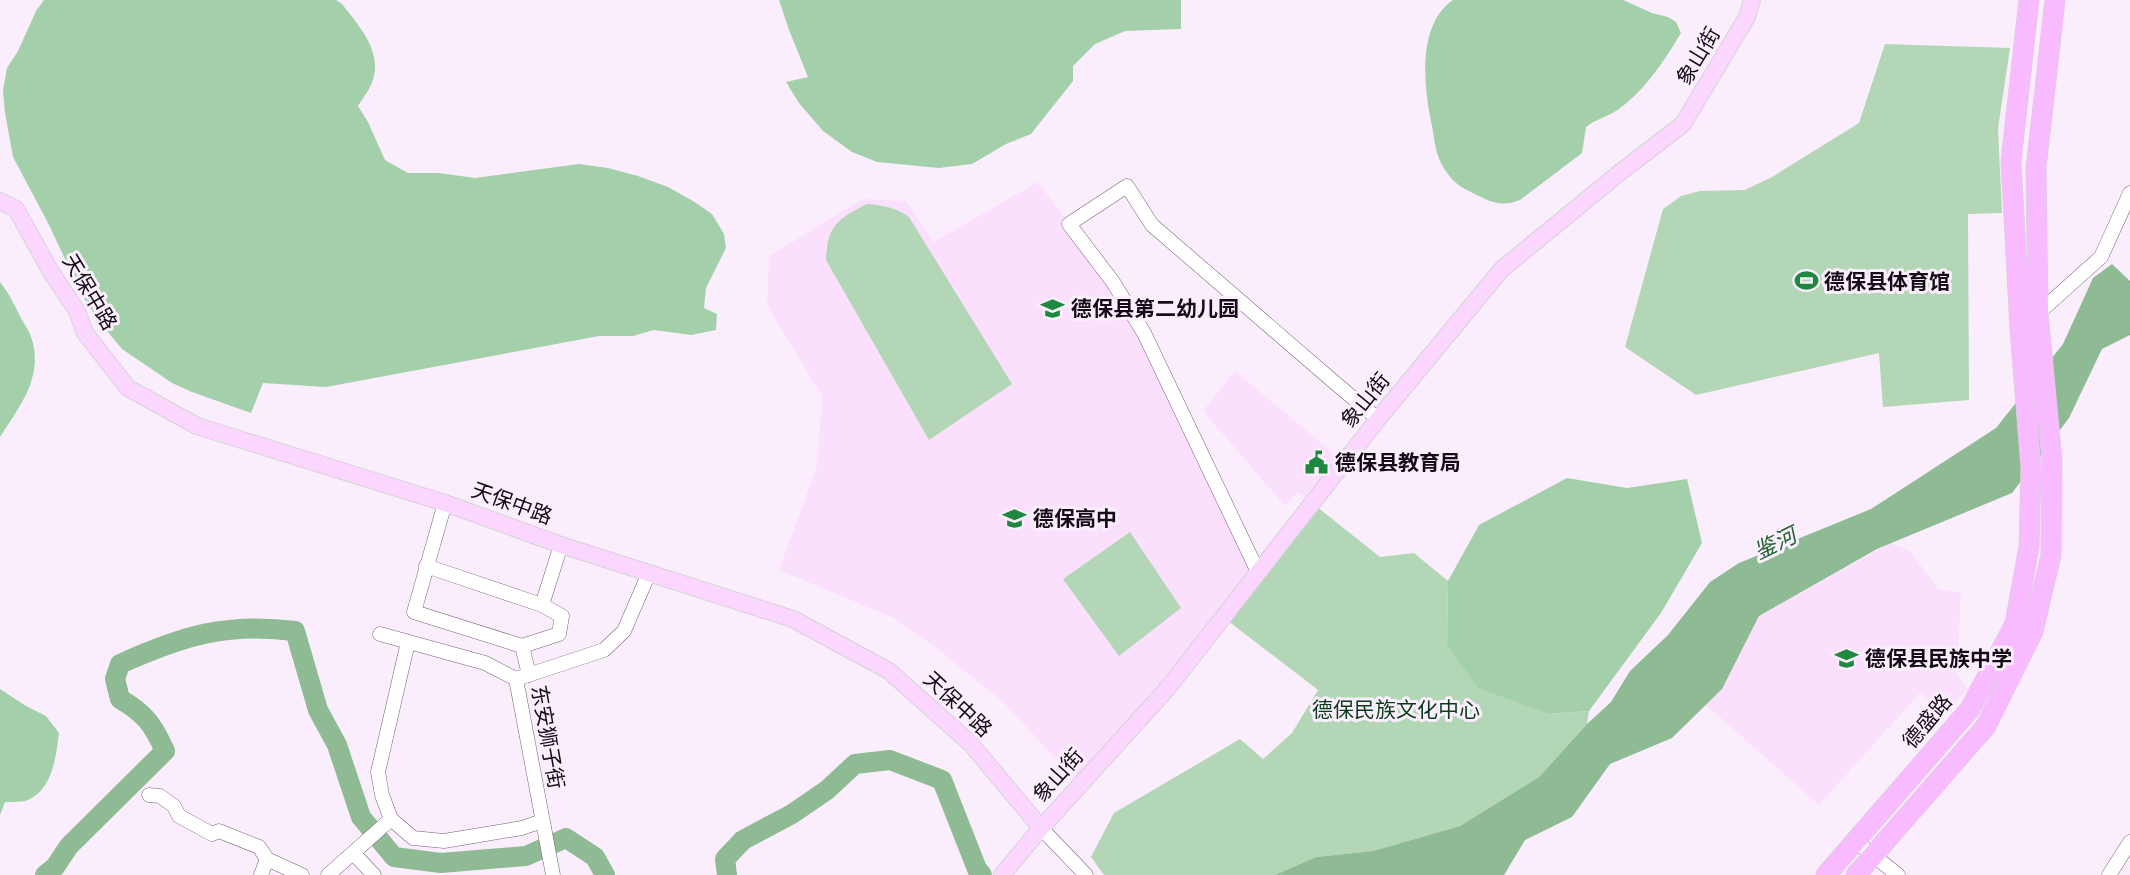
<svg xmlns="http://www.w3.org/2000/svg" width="2130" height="875" viewBox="0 0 2130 875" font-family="'Archivo Narrow','Noto Sans SC',sans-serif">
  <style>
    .built { fill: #fbe0fd }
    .green { fill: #b2d6b6 }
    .forest { fill: #a3d0aa }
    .water { fill: #8eba94 }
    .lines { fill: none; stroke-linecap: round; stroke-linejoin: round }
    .river { stroke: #8eba94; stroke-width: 20 }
    .minor-casing { stroke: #766377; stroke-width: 15 }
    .major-casing { stroke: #d5d3d5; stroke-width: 18 }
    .highway-casing { stroke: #d5d3d5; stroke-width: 21 }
    .minor { stroke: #fff; stroke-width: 14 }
    .major { stroke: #fbd6ff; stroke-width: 16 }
    .highway { stroke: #f8bbff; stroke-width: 20 }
    .labels { text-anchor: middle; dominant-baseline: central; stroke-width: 6; stroke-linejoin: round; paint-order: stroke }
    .street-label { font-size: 21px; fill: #140d15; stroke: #fbeefc }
    .poi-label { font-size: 21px; font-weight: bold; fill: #140d15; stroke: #fbeefc; text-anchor: start }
    .park-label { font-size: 21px; fill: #093c18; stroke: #fbeefc }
    .water-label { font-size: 22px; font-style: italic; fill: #216231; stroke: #fbeefc }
  </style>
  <rect width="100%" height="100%" fill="#fbeefc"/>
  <g class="built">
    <path d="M1038,182L1113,282L1258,572L1080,785L1004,703L943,653L896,619L779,570L817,466L822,396L767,306L769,256L863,199L906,201L934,242Z"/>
    <path d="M1235,371L1344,462L1312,503L1298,492L1285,506L1203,411Z"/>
    <path d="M1891,543L1910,551L1939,590L1961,592L1957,674L1968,689L1945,714L1920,693L1819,805L1706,705L1722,689L1759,616Z"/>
  </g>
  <g class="green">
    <path d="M1885,44L2010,48L1998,128L2002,213L1968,214L1969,400L1883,407L1879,353L1696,395L1625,347L1663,209L1681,196L1700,191L1745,190L1772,177L1859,123Z"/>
    <path d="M867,204C882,205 897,208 909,217L1012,384L929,440L826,260C827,225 838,219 867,204Z"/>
    <path d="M1312,503L1380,557L1414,553L1448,581L1447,645L1550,714L1589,711L1587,724L1539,777L1460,826L1373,851L1316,857L1275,875H1104L1091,857L1114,813L1240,739L1263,759L1292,733L1318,690L1223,617Z"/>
    <path d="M1130,532L1181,608L1119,656L1063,579Z"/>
  </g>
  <g class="forest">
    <path d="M44,0H336L342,4C360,27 385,54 371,85C368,92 362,99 358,106L368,122L385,160L408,173H439L475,178L579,164L608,168L638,176L668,187L693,201L712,214L724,234L726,248L706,288L704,308L717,314L716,330L691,335L654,330L633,336H599L326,387L263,383L251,413L192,392L172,383L122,349L99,321L82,295L48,223L13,157L5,113L3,90L7,68L18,51L36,11Z"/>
    <path d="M779,0H1181V29L1125,31L1095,44L1073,66V81L1031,134L1006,144L972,164L939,168L877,162L852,152L823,131L799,103L786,82L808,77L789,30Z"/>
    <path d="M1453,0H1623L1652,13L1668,17L1676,22L1681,33C1665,60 1645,90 1619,109C1609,116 1596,119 1586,127L1582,153L1520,200C1505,206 1495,204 1481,197C1463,188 1456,186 1445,170C1435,155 1435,142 1432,126C1424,89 1416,25 1453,0Z"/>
    <path d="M0,282C9,293 15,306 21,318C24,324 28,329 30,334C46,374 20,406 0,437Z"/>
    <path d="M1567,478L1627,488L1687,479L1702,543L1661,613L1589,711L1550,714L1478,688L1447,645L1448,581L1479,525Z"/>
    <path d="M0,689L26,706L46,716L59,733C56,756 53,789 28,800C22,802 12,802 5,802L0,815Z"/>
  </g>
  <path class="water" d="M2112,264L2130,281V335L2102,349L2069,418L2012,493L1877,549L1759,616L1722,689L1672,738L1610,764L1572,817L1525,840L1504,875H1275L1316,857L1373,851L1460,826L1539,777L1587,724L1611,702L1630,671L1668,635L1710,582L1739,563L1871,509L1996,428L2063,344L2093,278Z"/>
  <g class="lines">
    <g class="river">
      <path d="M45,875L55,867L69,846L165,751C153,725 146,714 120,699L115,679L120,664C182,636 227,622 295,631L318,710L337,745L361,817L394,857L441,863L526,856L566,838L595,857L605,875"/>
      <path d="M727,875L725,859L743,840L792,814L827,790L855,764L890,760L942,780L977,869L982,875"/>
    </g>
    <defs>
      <g id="minor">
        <path d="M2034,317L2101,257L2130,193"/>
        <path d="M445,503L414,612L522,646L529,675"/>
        <path d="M426,566L542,605"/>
        <path d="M1258,572L1144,333L1113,282L1069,224L1127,186L1152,225L1334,382L1378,419"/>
        <path d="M380,634L485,663L516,679"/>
        <path d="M408,642L378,772L382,795L391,819L413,838L444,841L522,828L542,821"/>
        <path d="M522,646L559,634L562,616L542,605L561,545"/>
        <path d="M149,795L160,796L174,806L179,816L212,834L219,831L259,847L267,859L302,875"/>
        <path d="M1041,828L1086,875"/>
        <path d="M1855,841L1898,875"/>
        <path d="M354,854L374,875"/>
        <path d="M261,875L267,859"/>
        <path d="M328,875L391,819"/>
        <path d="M553,875L516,679L604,650L624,631L649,573"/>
        <path d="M2109,875L2130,842"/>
      </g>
      <g id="major">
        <path d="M0,201L16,209L51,272L77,311L85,333L128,388L197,426L445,503L561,545L793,619L889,671L970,743L1041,828"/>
        <path d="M1002,875L1041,828L1167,689L1378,419L1502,269L1618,174L1683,124L1747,17L1752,0"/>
      </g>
      <g id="highway">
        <path d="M1826,875L1970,709L2015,624L2029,547L2031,468L2020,329L2011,161L2029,0"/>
        <path d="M1856,875L1986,726L2033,631L2051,555L2052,460L2038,313L2036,168L2055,0"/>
      </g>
    </defs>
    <use href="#minor" class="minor-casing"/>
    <use href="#major" class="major-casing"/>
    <use href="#highway" class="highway-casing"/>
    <use href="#minor" class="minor"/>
    <use href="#major" class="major"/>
    <use href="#highway" class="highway"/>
  </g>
  <defs>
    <symbol id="stadium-bare" viewBox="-9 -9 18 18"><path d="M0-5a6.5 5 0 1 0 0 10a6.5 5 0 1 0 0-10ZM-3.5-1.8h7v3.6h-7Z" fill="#1e883f" stroke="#fbeefc" stroke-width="2.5" paint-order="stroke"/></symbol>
    <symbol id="school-bare" viewBox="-9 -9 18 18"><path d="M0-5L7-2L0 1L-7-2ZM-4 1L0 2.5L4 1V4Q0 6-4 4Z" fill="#1e883f" stroke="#fbeefc" stroke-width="2.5" paint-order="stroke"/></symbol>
    <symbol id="civic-bare" viewBox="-9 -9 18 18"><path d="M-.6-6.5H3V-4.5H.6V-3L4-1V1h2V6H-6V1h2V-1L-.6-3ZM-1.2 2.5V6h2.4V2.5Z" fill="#1e883f" stroke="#fbeefc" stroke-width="2.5" paint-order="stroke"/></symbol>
  </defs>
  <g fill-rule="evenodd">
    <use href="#stadium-bare" x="1790" y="264" width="33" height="33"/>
    <use href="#school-bare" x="1036" y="292" width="33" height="33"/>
    <use href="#civic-bare" x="1300" y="446" width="33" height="33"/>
    <use href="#school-bare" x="998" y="502" width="33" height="33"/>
    <use href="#school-bare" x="1830" y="642" width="33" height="33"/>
  </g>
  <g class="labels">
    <g class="street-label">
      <text transform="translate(1698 56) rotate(-59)">象山街</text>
      <text transform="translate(90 292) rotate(59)">天保中路</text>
      <text transform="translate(1365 400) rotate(-51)">象山街</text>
      <text transform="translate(512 503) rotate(20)">天保中路</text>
      <text transform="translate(958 704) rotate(43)">天保中路</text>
      <text transform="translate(1927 721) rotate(-50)">德盛路</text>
      <text transform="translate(548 737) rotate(80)">东安狮子街</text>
      <text transform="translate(1058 775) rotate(-48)">象山街</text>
    </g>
    <g class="poi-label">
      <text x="1824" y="281">德保县体育馆</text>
      <text x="1071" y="308">德保县第二幼儿园</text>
      <text x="1335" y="462">德保县教育局</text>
      <text x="1033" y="518">德保高中</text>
      <text x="1865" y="658">德保县民族中学</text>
    </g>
    <g class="park-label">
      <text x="1396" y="709">德保民族文化中心</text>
    </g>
    <g class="water-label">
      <text transform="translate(1775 543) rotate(-26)">鉴河</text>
    </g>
  </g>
</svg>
